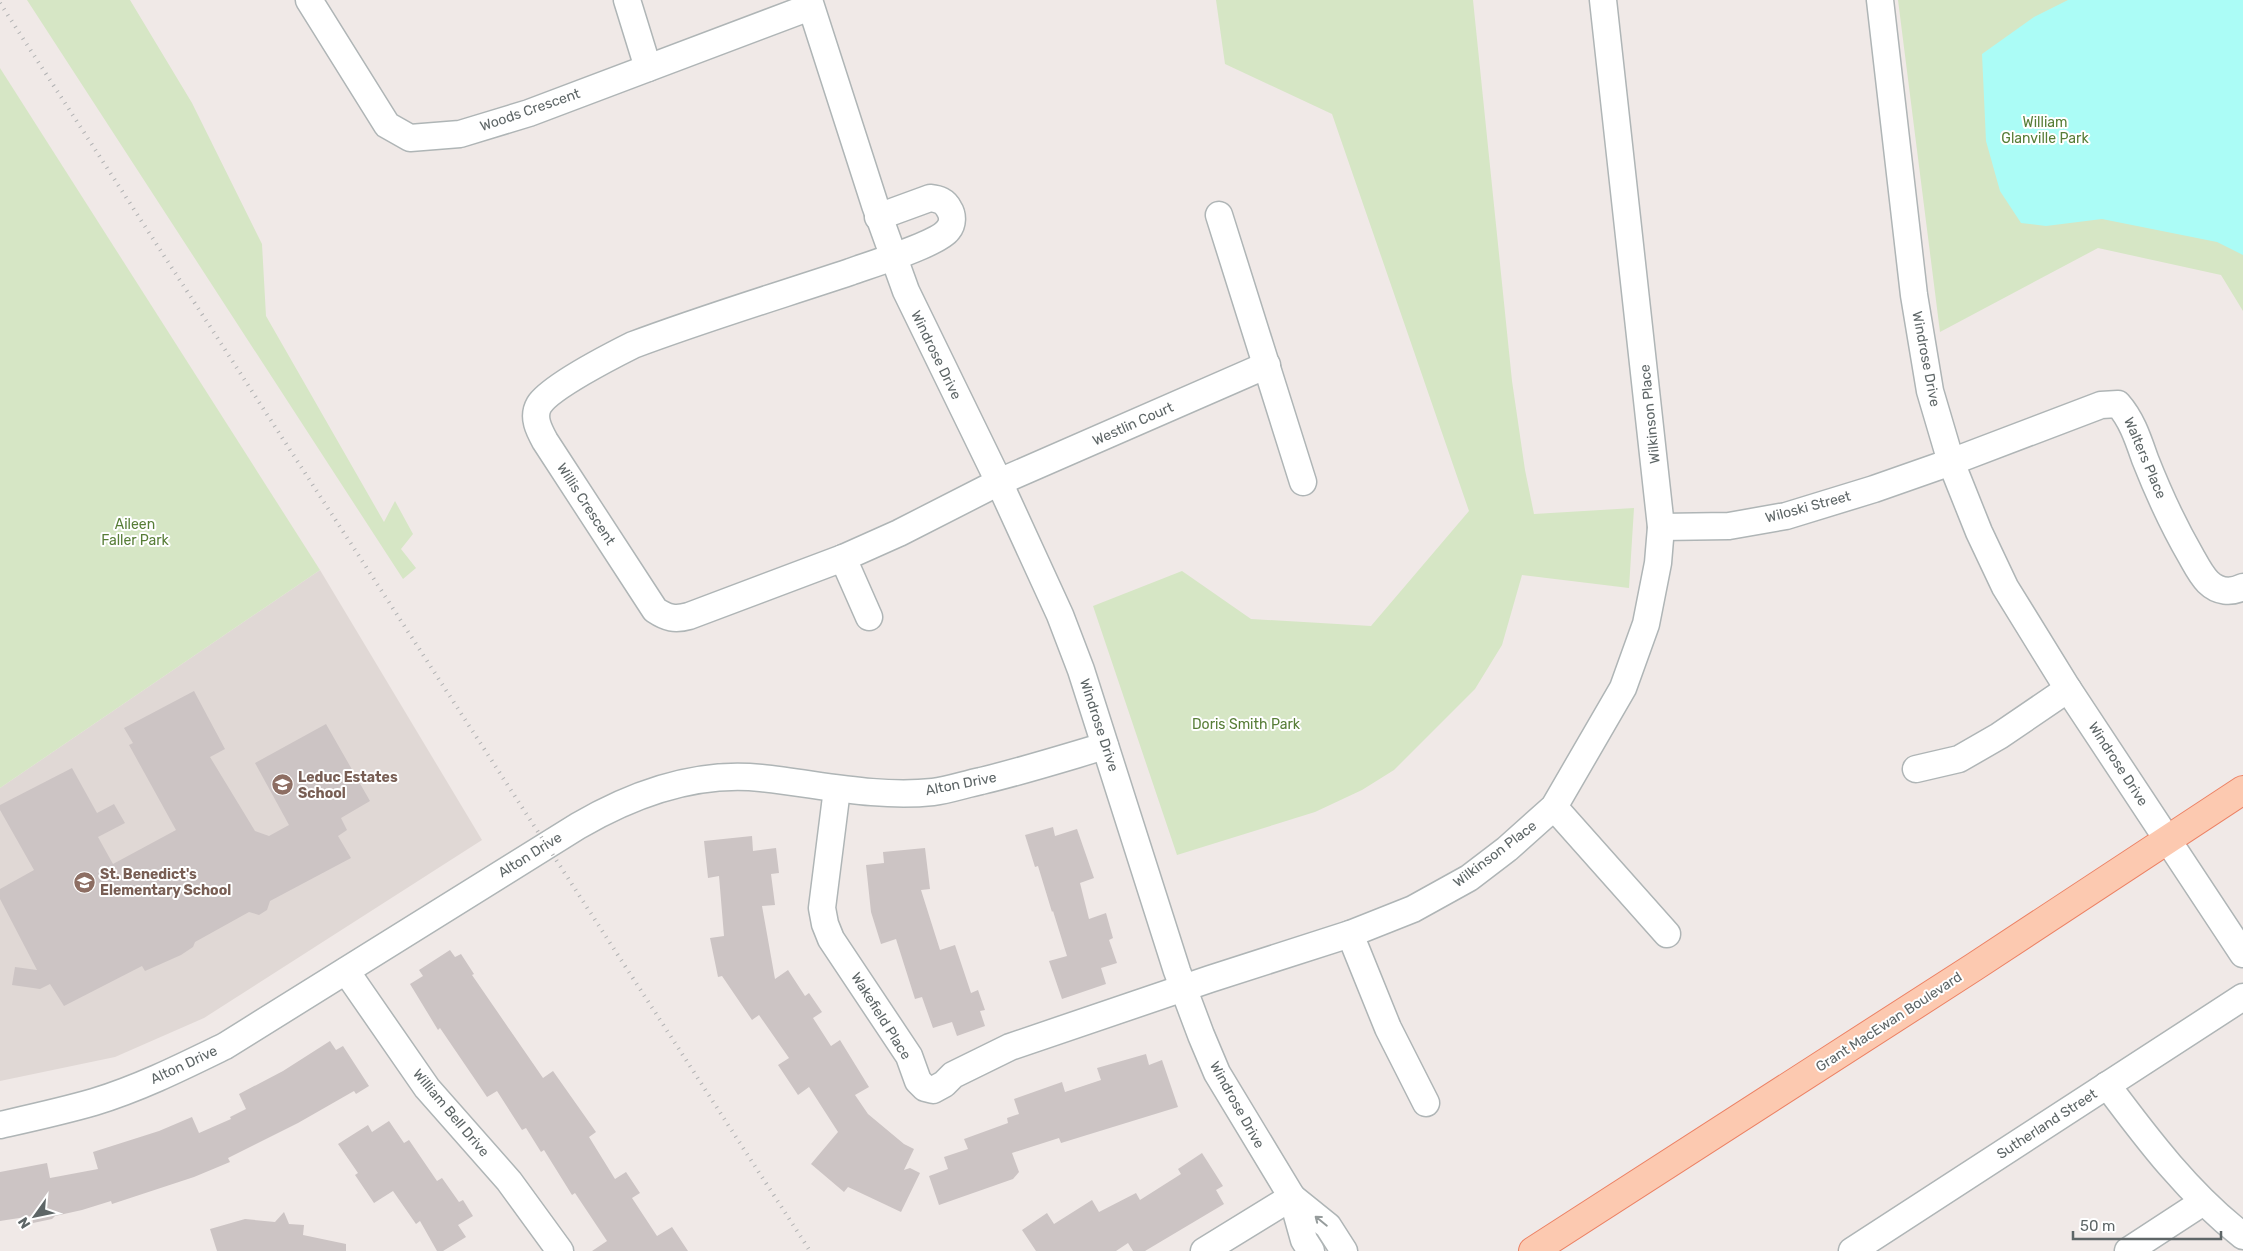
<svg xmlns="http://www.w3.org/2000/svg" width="2243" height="1251" viewBox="0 0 2243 1251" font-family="Rubik,sans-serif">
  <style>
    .education { fill: #e0d8d5 }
    .green { fill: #d6e6c5 }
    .water { fill: #abfcf6 }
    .building { fill: #ccc4c4 }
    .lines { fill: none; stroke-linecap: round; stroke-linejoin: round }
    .minor-casing { stroke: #afb5b6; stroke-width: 29 }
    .major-casing { stroke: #ec8164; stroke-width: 30 }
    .minor { stroke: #fff; stroke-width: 26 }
    .major { stroke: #fcc9b0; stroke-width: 28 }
    .rail { stroke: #b1b2b3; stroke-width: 4; stroke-dasharray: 1 6; stroke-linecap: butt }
    .oneway { stroke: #969c9c }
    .labels { text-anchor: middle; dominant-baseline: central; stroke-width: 4; stroke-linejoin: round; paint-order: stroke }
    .street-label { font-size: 14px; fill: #5e6667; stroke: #fff }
    .park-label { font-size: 14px; fill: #577d37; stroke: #fff }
    .education-label { font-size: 14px; font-weight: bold; fill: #785e54; stroke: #fff; text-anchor: start }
  </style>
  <rect width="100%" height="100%" fill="#f0e9e7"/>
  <path class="education" d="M320,570L482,840L204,1018L115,1057L0,1081V788Z"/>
  <g class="green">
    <path d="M27,0H130L192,103L262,244L266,316L384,522L395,501L413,534L401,549L416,568L403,579Z"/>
    <path d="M1216,0H1473L1512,381L1525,470L1534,514L1634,508L1629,588L1522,575L1502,645L1475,689L1394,770L1362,790L1315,812L1177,855L1093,606L1182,571L1251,619L1371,626L1469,511L1332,114L1225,64Z"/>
    <path d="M1898,0H2243V311L2221,275L2098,248L1940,332Z"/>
    <path d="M0,68L320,570L0,788Z"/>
  </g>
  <path class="water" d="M2068,0H2243V255L2217,242L2102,219L2046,226L2021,223L2000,191L1986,141L1982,54L2034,17Z"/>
  <g class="building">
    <path d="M194,691L225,749L210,757L255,831L269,836L289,825L255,763L326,724L370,801L341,818L347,830L338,836L351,858L270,901L267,910L259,915L249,912L195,942L193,947L181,955L145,971L142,966L64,1006L50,984L40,989L12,985L15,967L37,970L0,899V889L34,870L0,810V805L72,768L97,813L114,804L125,823L98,837L113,864L176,830L129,745L133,743L124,728Z"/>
    <path d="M1053,827L1055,836L1077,829L1094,878L1080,883L1089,919L1106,913L1113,938L1109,940L1117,963L1101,968L1106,984L1062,999L1049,961L1067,956L1053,911L1052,912L1038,866L1035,867L1025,835Z"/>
    <path d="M752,836L753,851L776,848L779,873L771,874L775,905L762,906L775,979L788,970L805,996L809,993L822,1012L813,1018L831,1046L840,1040L869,1087L855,1095L868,1114L904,1144L914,1149L904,1170L910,1168L920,1173L901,1212L848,1187L844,1192L811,1164L838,1132L809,1087L798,1095L778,1065L789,1058L759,1015L752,1020L722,976L718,977L710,938L724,936L719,876L708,878L704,841Z"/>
    <path d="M925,848L930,889L921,890L940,950L955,945L971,993L978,990L985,1010L980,1011L985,1026L957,1036L952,1022L933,1028L922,997L915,999L896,939L881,944L871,912L866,865L884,863L883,852Z"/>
    <path d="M450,950L455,957L461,954L474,974L472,975L543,1078L553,1071L596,1132L589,1137L615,1179L626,1172L640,1193L632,1198L657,1236L672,1227L688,1251H592L607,1241L575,1193L572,1195L544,1150L541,1152L526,1128L522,1130L497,1091L487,1097L440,1028L438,1030L410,984L423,976L419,970Z"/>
    <path d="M330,1041L336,1050L343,1046L369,1086L356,1094L354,1091L298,1123L228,1158L230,1162L194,1177L112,1204L111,1201L82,1210L55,1216L52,1219L33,1223L32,1216L0,1221V1172L47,1163L50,1178L98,1169L93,1152L159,1131L192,1117L199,1133L231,1119L230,1117L246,1109L239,1094L283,1071Z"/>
    <path d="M1146,1054L1149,1065L1162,1060L1178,1107L1061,1143L1059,1138L1012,1153L1019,1172L1013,1179L939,1205L929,1176L948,1169L944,1157L968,1149L964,1139L1008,1123L1007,1118L1019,1114L1014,1099L1062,1082L1065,1092L1101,1080L1097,1068Z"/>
    <path d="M389,1121L404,1143L409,1140L437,1181L442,1178L459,1202L463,1200L473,1216L458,1225L466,1237L443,1251H437L420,1221L416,1224L393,1191L374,1203L355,1175L358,1173L338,1144L368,1125L372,1132Z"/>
    <path d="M1202,1153L1223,1186L1216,1190L1224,1204L1145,1251H1133L1128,1243L1116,1251H1036L1022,1230L1047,1213L1054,1224L1092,1200L1099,1212L1136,1193L1140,1200L1181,1174L1178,1169Z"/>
    <path d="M284,1212L289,1224L304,1225L303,1235L346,1244V1251H217L210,1229L245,1219L275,1222Z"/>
  </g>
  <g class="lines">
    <defs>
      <g id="minor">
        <path d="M309,0L387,125L410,138L460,134L529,113L810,7"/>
        <path d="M627,0L648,68"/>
        <path d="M809,0L875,205L906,291L999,482L1060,615L1081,670L1177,971L1201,1035L1217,1073L1292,1197L1304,1240L1311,1251"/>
        <path d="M1880,0L1914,295L1930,391L1951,462L1979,532L2005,587L2068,689L2243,954"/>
        <path d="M1219,215L1303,482"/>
        <path d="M878,217L930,198C939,199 945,201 949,209C953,215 953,224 948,230C938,244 869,265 850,272C778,296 705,318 633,345C613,355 550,387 539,405C532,417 539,430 545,441L655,610C667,618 675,620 689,616L843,558L899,533L999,482L1267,365"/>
        <path d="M1661,527L1729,526L1786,516L1874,489L1951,462L2101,405L2118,404C2132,420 2138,439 2145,459C2158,492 2173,525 2191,556C2196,565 2201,575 2208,582C2218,592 2231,593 2243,587"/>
        <path d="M843,558L869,617"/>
        <path d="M1916,769L1959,759L1999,736L2068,689"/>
        <path d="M837,789L822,908L825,924L831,939L909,1056L918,1081L925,1088L933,1090L944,1084L953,1075L1010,1047L1210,979L1350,934L1413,909L1469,878L1507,849L1554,807L1623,688L1646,624L1658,563L1661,527L1603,0"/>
        <path d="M1554,807L1667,934"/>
        <path d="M1350,934L1388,1028L1426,1103"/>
        <path d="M346,971L427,1088L509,1181L560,1251"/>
        <path d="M2107,1085C2148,1140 2189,1194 2243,1236"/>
        <path d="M0,1125C31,1118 63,1111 94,1102C140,1088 182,1067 225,1046L578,826C633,794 695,771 761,778C819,784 875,798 933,792C949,790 966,784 981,781C1023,771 1064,758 1105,746"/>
        <path d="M1292,1197L1328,1226L1344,1251"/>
        <path d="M1204,1251L1292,1197"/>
        <path d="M1852,1251L2243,997"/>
        <path d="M2128,1251L2203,1202"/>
      </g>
      <path id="major" d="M1533,1251L1974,967L2243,790"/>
    </defs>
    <use href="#minor" class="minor-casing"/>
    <use href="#major" class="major-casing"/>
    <use href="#minor" class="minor"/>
    <use href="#major" class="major"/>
    <path class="rail" d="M0,3L810,1251"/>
  </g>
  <defs><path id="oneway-shaft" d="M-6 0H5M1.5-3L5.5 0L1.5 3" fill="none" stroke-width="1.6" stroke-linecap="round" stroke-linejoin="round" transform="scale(1.25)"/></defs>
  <use class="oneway" href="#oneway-shaft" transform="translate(1321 1221) rotate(-141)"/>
  <defs>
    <symbol id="school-disc" viewBox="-11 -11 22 22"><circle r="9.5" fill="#8d6e63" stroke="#fff"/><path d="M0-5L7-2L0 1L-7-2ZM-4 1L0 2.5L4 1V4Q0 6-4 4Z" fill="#fff"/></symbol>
  </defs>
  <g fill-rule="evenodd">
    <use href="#school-disc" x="270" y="772" width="25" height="25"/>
    <use href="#school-disc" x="72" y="870" width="25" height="25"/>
  </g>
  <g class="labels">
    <g class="street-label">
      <text transform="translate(530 110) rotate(-19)">Woods Crescent</text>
      <text transform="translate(936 355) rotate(64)">Windrose Drive</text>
      <text transform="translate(1926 359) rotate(79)">Windrose Drive</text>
      <text transform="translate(1650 414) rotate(-96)">Wilkinson Place</text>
      <text transform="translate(1133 424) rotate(-24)">Westlin Court</text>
      <text transform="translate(2145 458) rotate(67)">Walters Place</text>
      <text transform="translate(586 504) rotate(57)">Willis Crescent</text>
      <text transform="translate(1808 507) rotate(-15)">Wiloski Street</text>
      <text transform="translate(1099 725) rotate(72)">Windrose Drive</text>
      <text transform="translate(2118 764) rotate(57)">Windrose Drive</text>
      <text transform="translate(961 784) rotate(-11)">Alton Drive</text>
      <text transform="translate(1495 854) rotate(-37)">Wilkinson Place</text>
      <text transform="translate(530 855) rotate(-32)">Alton Drive</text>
      <text transform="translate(881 1016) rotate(58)">Wakefield Place</text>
      <text transform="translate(1889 1022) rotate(-33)">Grant MacEwan Boulevard</text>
      <text transform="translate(184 1065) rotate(-25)">Alton Drive</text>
      <text transform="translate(1237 1105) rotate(61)">Windrose Drive</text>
      <text transform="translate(451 1113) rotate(50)">William Bell Drive</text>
      <text transform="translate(2047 1124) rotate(-33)">Sutherland Street</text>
    </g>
    <g class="park-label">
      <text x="2045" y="122">William<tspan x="2045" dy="16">Glanville Park</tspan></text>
      <text x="135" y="524">Aileen<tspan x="135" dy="16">Faller Park</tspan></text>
      <text x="1246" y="724">Doris Smith Park</text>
    </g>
    <g class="education-label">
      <text x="298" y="777">Leduc Estates<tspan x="298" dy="16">School</tspan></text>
      <text x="100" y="874">St. Benedict's<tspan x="100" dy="16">Elementary School</tspan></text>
    </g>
  </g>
  <g transform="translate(35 1216) rotate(237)" stroke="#ffffff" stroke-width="4" paint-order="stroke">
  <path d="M0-4L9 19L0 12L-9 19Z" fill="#5e6667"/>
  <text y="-8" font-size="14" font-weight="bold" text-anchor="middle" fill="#5e6667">N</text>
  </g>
  <path d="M2073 1231v8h148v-8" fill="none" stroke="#5e6667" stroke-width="2.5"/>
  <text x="2080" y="1231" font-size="15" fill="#5e6667" stroke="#ffffff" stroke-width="4" paint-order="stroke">50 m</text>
</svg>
